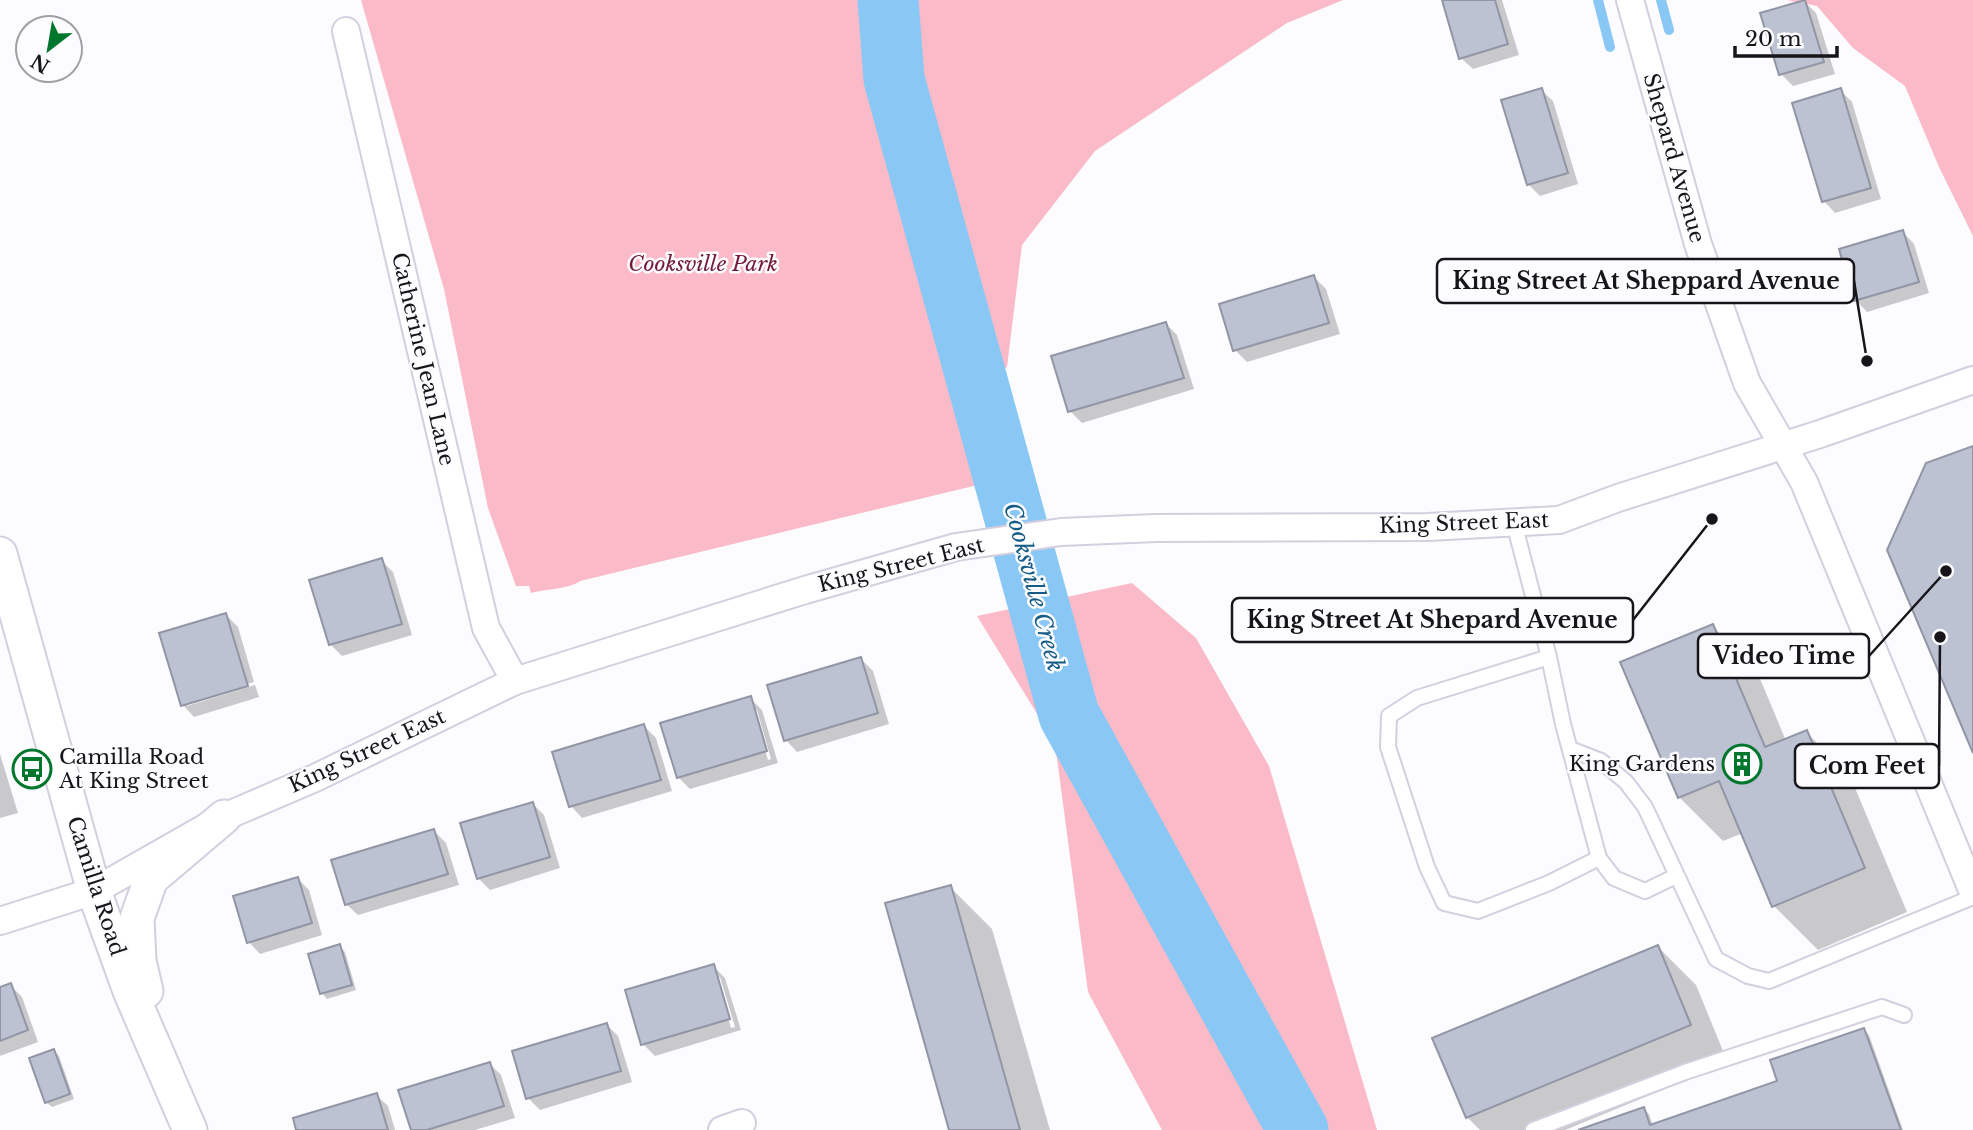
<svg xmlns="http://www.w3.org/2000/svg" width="1973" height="1130" viewBox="0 0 1973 1130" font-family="'Libre Baskerville',serif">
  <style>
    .green { fill: #fabac8 }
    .shadow { fill: #0003; fill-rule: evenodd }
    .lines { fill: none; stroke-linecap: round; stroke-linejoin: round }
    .stream { stroke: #89c8f5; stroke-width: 10 }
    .river { stroke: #89c8f5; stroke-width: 61 }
    .building { fill: #bcc2d2; stroke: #9195a5; stroke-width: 2 }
    .service-casing { stroke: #d4cedf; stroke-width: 18 }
    .minor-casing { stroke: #d4cedf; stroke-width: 30 }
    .tertiary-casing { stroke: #d4cedf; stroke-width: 37 }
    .service { stroke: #fff; stroke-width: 14 }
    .minor { stroke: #fff; stroke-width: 26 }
    .tertiary { stroke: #fff; stroke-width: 33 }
    .labels { text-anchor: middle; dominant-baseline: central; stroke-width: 5; stroke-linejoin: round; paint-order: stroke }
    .street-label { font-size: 21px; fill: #17151a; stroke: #fcfbfe }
    .park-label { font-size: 21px; font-style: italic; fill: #721c3a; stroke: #fcfbfe }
    .poi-label { font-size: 21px; fill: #17151a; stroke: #fcfbfe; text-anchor: start }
    .water-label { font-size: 23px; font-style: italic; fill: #145c87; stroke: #fcfbfe }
    .leader { fill: none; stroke: #17151a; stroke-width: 2.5 }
    .callout-dot { fill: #17151a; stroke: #fcfbfe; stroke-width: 2.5 }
    .callout { fill: #fcfbfe; stroke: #17151a; stroke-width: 2.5 }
    .callout-label { font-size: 23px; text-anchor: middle; font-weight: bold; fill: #17151a }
  </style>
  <rect width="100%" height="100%" fill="#fcfbfe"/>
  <g class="green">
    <path d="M361,0H1343L1287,23L1095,151L1022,245L1007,367L999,372L1027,473L580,581C569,589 546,589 531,593L529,586H516L488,508L444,289Z"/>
    <path d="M1787,0H1973V236L1939,167L1905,86L1853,48L1817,6Z"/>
    <path d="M1132,583L1196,638L1269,766L1377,1130H1162L1088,992L1055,743L977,616Z"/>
  </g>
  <g class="shadow">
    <path d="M1444,0H1502L1519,55L1473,69L1461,58Z"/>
    <path d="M1805,2L1816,13L1835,74L1793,86L1781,74Z"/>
    <path d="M1541,90L1553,101L1578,184L1540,196L1528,184Z"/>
    <path d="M1840,90L1852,102L1881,199L1835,213L1824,201Z"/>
    <path d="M1903,232L1914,244L1929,293L1867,312L1856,300Z"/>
    <path d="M1314,277L1326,289L1340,334L1247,362L1235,350L1221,305Z"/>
    <path d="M1166,324L1177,335L1194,389L1082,423L1070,411L1054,357Z"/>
    <path d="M381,560L393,572L412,635L342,656L331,645L311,581Z"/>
    <path d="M226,615L238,627L254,682L187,702V706L255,685L259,697L194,717L183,705Z"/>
    <path d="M1712,626L1756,669L1786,741L1806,732L1850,776L1907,912L1818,950L1774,906L1743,833L1723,841L1679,797Z"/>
    <path d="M861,659L873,671L889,724L797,752L786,740Z"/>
    <path d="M750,698L762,710L778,763L690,789L678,777ZM753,710H757L771,759L768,760Z"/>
    <path d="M644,726L656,738L672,791L582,818L571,806Z"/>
    <path d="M0,754L18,813L0,818Z"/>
    <path d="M533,804L544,815L560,868L490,890L478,878Z"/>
    <path d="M434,831L446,843L459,885L358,915L346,904Z"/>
    <path d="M298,879L309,890L322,935L260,954L249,942Z"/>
    <path d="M950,887L992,929L1050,1130H951Z"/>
    <path d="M339,946L345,952L356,990L327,999L322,993Z"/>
    <path d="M1658,947L1696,985L1728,1063L1565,1130H1480L1467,1117Z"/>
    <path d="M713,966L725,978L741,1030L655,1056L643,1044L627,992ZM716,977H720L735,1027L731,1028Z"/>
    <path d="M10,985L22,997L38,1042L0,1056V989Z"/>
    <path d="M607,1025L618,1036L632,1082L540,1110L528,1098Z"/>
    <path d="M1864,1030L1869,1035L1903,1130H1584L1644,1109L1649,1114L1653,1126L1779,1082Z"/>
    <path d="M54,1051L59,1056L74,1099L52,1107L46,1102Z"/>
    <path d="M490,1064L501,1075L515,1118L475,1130H412Z"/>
    <path d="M376,1095L388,1106L395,1130H298Z"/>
  </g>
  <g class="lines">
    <g class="stream">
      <path d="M1598,0L1610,47"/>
      <path d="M1661,0L1669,30"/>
    </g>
    <path class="river" d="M888,0L894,79L1069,715L1298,1130"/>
  </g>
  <g class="building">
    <path d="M1442,0H1495L1508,44L1459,59Z"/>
    <path d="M1805,0L1824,62L1779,75L1760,13Z"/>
    <path d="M1542,88L1568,173L1527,185L1501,100Z"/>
    <path d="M1841,88L1871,188L1822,202L1792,103Z"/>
    <path d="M1903,230L1919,282L1854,301L1839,249Z"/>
    <path d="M1314,275L1329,323L1233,351L1219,304Z"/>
    <path d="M1166,322L1184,378L1068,412L1051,356Z"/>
    <path d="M1973,446V753L1887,550L1926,463Z"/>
    <path d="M382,558L402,624L329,645L309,580Z"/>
    <path d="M226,613L248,686L181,706L159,633Z"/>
    <path d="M1713,624L1765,747L1807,730L1865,868L1772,907L1719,781L1678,798L1620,662Z"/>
    <path d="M861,657L878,713L784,741L767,685Z"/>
    <path d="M751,696L767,751L677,778L660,723Z"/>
    <path d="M644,724L661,780L569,807L552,752Z"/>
    <path d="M533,802L550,857L477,879L460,823Z"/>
    <path d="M434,829L448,874L345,905L331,860Z"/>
    <path d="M298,877L312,923L247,943L233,896Z"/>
    <path d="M951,885L1020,1130H949L885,903Z"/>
    <path d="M340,944L352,985L320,994L308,954Z"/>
    <path d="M1658,945L1691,1025L1466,1118L1432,1038Z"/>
    <path d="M714,964L730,1019L641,1045L625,990Z"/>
    <path d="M11,983L28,1030L0,1041V987Z"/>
    <path d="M607,1023L621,1071L526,1099L512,1051Z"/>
    <path d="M1864,1028L1901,1130H1578L1644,1107L1650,1125L1777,1081L1770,1060Z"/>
    <path d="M54,1049L70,1094L45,1103L29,1058Z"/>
    <path d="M490,1062L504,1106L427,1130H411L398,1090Z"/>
    <path d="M377,1093L388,1130H296L293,1118Z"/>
  </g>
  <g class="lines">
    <defs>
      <g id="service">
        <path d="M1514,523L1549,657L1563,724L1599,858L1549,883L1478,911L1444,903L1427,867L1388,747L1389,716L1417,698L1549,657"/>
        <path d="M1570,749L1601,761L1626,782L1645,807L1716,959L1748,976L1769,981L1973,897"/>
        <path d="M1599,858L1614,878L1645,891L1676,876"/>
        <path d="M1533,1130L1685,1072L1882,1007L1904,1015"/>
      </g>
      <g id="minor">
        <path d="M1630,0L1698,244L1747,383L1804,482L1973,892"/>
        <path d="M346,31L486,628L515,681"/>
        <path d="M0,921L94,891L224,817L315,778L515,681L805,590L956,547L1061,532L1156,528L1428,527L1559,520L1618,498L1820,434L1973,380"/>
        <path d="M722,1130L742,1123"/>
      </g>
      <g id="tertiary">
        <path d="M0,554L94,891L130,991L190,1130"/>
        <path d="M146,991L139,961L137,918L151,879L224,817"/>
      </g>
    </defs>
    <use href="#service" class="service-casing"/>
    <use href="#minor" class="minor-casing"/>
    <use href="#tertiary" class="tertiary-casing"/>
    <use href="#service" class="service"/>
    <use href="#minor" class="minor"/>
    <use href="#tertiary" class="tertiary"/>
  </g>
  <defs>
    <symbol id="building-ring" viewBox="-11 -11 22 22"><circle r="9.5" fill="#fcfbfe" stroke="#00772d" stroke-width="1.5"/><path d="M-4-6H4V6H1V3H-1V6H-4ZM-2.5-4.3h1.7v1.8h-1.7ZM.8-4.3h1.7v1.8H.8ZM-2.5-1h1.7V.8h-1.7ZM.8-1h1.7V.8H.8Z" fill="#00772d"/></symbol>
    <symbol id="bus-ring" viewBox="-11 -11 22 22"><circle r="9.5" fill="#fcfbfe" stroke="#00772d" stroke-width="1.5"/><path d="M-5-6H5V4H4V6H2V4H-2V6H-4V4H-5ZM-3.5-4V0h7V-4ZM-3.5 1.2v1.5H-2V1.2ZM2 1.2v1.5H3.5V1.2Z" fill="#00772d"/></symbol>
  </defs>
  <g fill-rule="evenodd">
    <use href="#building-ring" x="1720" y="742" width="44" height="44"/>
    <use href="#bus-ring" x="10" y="747" width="44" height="44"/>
  </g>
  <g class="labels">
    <g class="street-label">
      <text transform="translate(1674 158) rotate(74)">Shepard Avenue</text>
      <text transform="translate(423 359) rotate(77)">Catherine Jean Lane</text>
      <text transform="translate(1464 523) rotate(-2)">King Street East</text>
      <text transform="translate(901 565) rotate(-14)">King Street East</text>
      <text transform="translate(367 751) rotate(-25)">King Street East</text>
      <text transform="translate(96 886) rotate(72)">Camilla Road</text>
    </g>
    <g class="park-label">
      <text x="703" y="264">Cooksville Park</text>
    </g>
    <g class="poi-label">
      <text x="59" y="757">Camilla Road<tspan x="59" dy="24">At King Street</tspan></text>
      <text x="1715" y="764" text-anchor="end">King Gardens</text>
    </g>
    <g class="water-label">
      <text transform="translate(1034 587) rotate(75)">Cooksville Creek</text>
    </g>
  </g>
  <path class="leader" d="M1867 361L1854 281M1712 519L1633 620M1946 571L1869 656M1940 637L1939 766"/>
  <g class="callout-dot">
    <circle cx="1867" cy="361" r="7"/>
    <circle cx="1712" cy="519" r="7"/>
    <circle cx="1946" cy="571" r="7"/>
    <circle cx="1940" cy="637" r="7"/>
  </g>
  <g class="callout">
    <rect x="1437" y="259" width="417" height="44" rx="7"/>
    <rect x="1232" y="598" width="401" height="44" rx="7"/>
    <rect x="1698" y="634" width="171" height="44" rx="7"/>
    <rect x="1795" y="744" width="144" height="44" rx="7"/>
  </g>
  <g class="callout-label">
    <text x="1646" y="289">King Street At Sheppard Avenue</text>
    <text x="1432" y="628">King Street At Shepard Avenue</text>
    <text x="1784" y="664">Video Time</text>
    <text x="1867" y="774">Com Feet</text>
  </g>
  <g transform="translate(49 49) rotate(211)"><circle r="33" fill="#fcfbfe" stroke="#a09fa3" stroke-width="2"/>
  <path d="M0-5L12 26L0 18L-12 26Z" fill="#00772d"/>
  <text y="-10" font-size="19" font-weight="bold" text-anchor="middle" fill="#17151a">N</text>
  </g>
  <path d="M1735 46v10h102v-10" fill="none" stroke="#17151a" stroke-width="3.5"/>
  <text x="1745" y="46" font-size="21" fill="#17151a" stroke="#fcfbfe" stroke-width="5" paint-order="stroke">20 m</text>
</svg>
